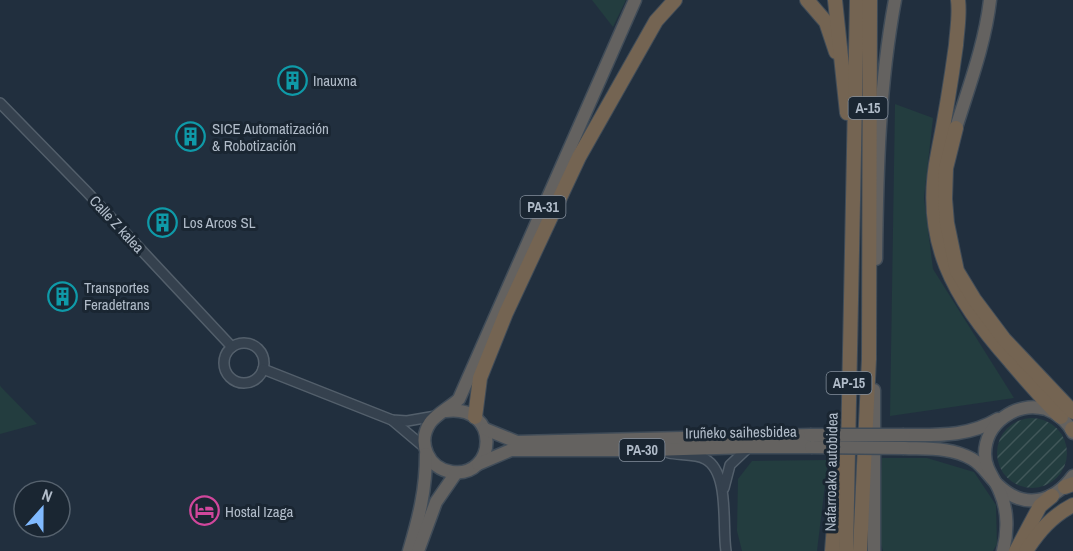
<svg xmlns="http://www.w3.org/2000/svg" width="1073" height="551" viewBox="0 0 1073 551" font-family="'Archivo Narrow',sans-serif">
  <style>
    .grass { fill: #233d3f }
    .garden { fill: url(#garden-furrows) }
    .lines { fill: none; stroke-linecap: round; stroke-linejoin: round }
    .tertiary-casing { stroke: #535f6b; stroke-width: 12 }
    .trunk-casing { stroke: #404c58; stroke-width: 15 }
    .motorway-casing { stroke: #404c58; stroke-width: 16 }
    .tertiary { stroke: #35414e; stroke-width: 9 }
    .trunk { stroke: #646260; stroke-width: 12 }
    .motorway { stroke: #746452; stroke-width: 14 }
    .trunk-bridge-casing { stroke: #404c58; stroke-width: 15; stroke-linecap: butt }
    .trunk-bridge { stroke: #646260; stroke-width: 12 }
    .labels { text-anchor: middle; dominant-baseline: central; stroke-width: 6; stroke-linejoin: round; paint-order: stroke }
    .shield { fill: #1a2632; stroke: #848f9c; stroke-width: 1.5 }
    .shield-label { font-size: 14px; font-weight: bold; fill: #b1bcc9 }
    .poi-label { font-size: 15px; fill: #b1bcc9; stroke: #1a2632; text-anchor: start }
    .street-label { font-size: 15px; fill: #b1bcc9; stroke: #1a2632 }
  </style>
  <defs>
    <pattern id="garden-furrows" width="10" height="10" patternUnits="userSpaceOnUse" patternTransform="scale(1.5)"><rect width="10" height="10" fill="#233d3f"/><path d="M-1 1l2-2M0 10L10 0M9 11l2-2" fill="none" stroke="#415759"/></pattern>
  </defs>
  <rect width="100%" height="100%" fill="#212f3e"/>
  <g class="grass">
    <path d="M592,0H626L613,27Z"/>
    <path d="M895,104L933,118L924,198L933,269L1014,398L890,416Z"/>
    <path d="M0,385L1,387L37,424L0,434Z"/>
    <path d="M882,458H927L974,472L996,505L997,544L993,551H883L878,534Z"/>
    <path d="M828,460L817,551H742L737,531L738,479L752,461Z"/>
  </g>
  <circle class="garden" cx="1032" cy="453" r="35"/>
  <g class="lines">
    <defs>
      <g id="tertiary">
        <path d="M0,103L87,192L232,347"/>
        <circle cx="244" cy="363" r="20"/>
        <path d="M263,369L392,420L407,421L436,416"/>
        <path d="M392,420L424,447"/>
        <path d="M669,453C678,455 698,454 705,459C730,472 722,527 726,551"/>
        <path d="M724,488L730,465L749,447"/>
      </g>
      <g id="trunk">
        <path d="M956,128C969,86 985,44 990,0"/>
        <path d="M876,259C877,172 879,86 895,0"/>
        <path d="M446,411C501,404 497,478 452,472C428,469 417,442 430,423C435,415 452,406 459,399L635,0"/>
        <path d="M485,429L517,442L810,435"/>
        <path d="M904,435C938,435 968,437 998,419"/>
        <path d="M904,448C927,449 951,447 972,459C983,465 989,477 998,485C1024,510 1053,503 1073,476"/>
        <path d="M478,464L511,450H651L749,447H811"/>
        <path d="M409,551C419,517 426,490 426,454"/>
        <path d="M418,551L436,502L456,473"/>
        <path d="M874,551V390"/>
        <path d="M1003,551C1008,532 1008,510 1000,492C995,479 985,469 985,454C985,423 1016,401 1046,409C1057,413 1068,422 1073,433"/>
      </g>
      <g id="motorway">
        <path d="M807,0L826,22L836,52"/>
        <path d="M835,0L847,113"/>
        <path d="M958,0C960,15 957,30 956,45C951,82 945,118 938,153C920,241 954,297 1009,360C1026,380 1042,399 1061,417"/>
        <path d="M956,128L946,168L945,199L947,223L957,271L974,299L1004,339L1073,412"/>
        <path d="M475,417L480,378L506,313L579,157L656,21L675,0"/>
        <path d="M1072,429L1073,430"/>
        <path d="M1065,487L1073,484"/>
        <path d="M832,551L840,449"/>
        <path d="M846,551L857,0"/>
        <path d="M860,551L869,359L870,0"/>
        <path d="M1016,551L1040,506L1052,496"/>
        <path d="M1026,551C1039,531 1052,516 1073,505"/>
      </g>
    </defs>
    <use href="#tertiary" class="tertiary-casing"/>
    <use href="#trunk" class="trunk-casing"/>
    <use href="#motorway" class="motorway-casing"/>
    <use href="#tertiary" class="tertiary"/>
    <use href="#trunk" class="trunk"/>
    <use href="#motorway" class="motorway"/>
    <defs>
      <g id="trunk-bridge">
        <path d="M810,435H904"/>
        <path d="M811,447L904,448"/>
      </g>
    </defs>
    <use href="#trunk-bridge" class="trunk-bridge-casing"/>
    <use href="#trunk-bridge" class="trunk-bridge"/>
  </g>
  <defs>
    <symbol id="building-ring" viewBox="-11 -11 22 22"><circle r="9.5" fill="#1a2632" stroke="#0f9aa8" stroke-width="1.5"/><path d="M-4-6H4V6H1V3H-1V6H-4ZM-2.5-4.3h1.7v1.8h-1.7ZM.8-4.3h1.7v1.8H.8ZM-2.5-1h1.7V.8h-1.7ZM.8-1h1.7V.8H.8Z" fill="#0f9aa8"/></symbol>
    <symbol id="hotel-ring" viewBox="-11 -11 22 22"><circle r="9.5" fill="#1a2632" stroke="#d1479c" stroke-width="1.5"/><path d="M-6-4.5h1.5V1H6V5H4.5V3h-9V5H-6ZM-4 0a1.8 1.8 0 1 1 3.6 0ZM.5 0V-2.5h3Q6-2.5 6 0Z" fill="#d1479c"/></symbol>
  </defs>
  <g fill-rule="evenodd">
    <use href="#building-ring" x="276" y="64" width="33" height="33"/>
    <use href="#building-ring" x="174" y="120" width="33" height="33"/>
    <use href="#building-ring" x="146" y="206" width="33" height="33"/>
    <use href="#building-ring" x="46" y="280" width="33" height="33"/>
    <use href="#hotel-ring" x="188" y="494" width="33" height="33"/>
  </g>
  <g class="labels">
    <g class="shield">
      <rect x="848.5" y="97" width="39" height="22" rx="4.5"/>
      <rect x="520.5" y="196" width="45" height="22" rx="4.5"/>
      <rect x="826.5" y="372" width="45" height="22" rx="4.5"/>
      <rect x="619.5" y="439" width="45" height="22" rx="4.5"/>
    </g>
    <g class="shield-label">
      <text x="868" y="108">A-15</text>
      <text x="543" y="207">PA-31</text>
      <text x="849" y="383">AP-15</text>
      <text x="642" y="450">PA-30</text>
    </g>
    <g class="poi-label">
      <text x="313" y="80">Inauxna</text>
      <text x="212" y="128">SICE Automatización<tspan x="212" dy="17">&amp; Robotización</tspan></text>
      <text x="183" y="222">Los Arcos SL</text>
      <text x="84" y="287">Transportes<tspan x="84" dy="17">Feradetrans</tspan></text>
      <text x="225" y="511">Hostal Izaga</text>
    </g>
    <g class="street-label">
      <text transform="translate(117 224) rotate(47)">Calle Z kalea</text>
      <text transform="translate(741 432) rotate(-1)">Iruñeko saihesbidea</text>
      <text transform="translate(831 472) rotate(-89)">Nafarroako autobidea</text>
    </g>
  </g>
  <g transform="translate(42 509) rotate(21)"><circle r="28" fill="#1a2632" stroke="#56626e" stroke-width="1.5"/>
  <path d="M0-4.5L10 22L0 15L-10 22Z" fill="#80baff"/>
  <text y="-9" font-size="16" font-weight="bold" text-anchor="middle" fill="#b1bcc9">N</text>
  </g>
</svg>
